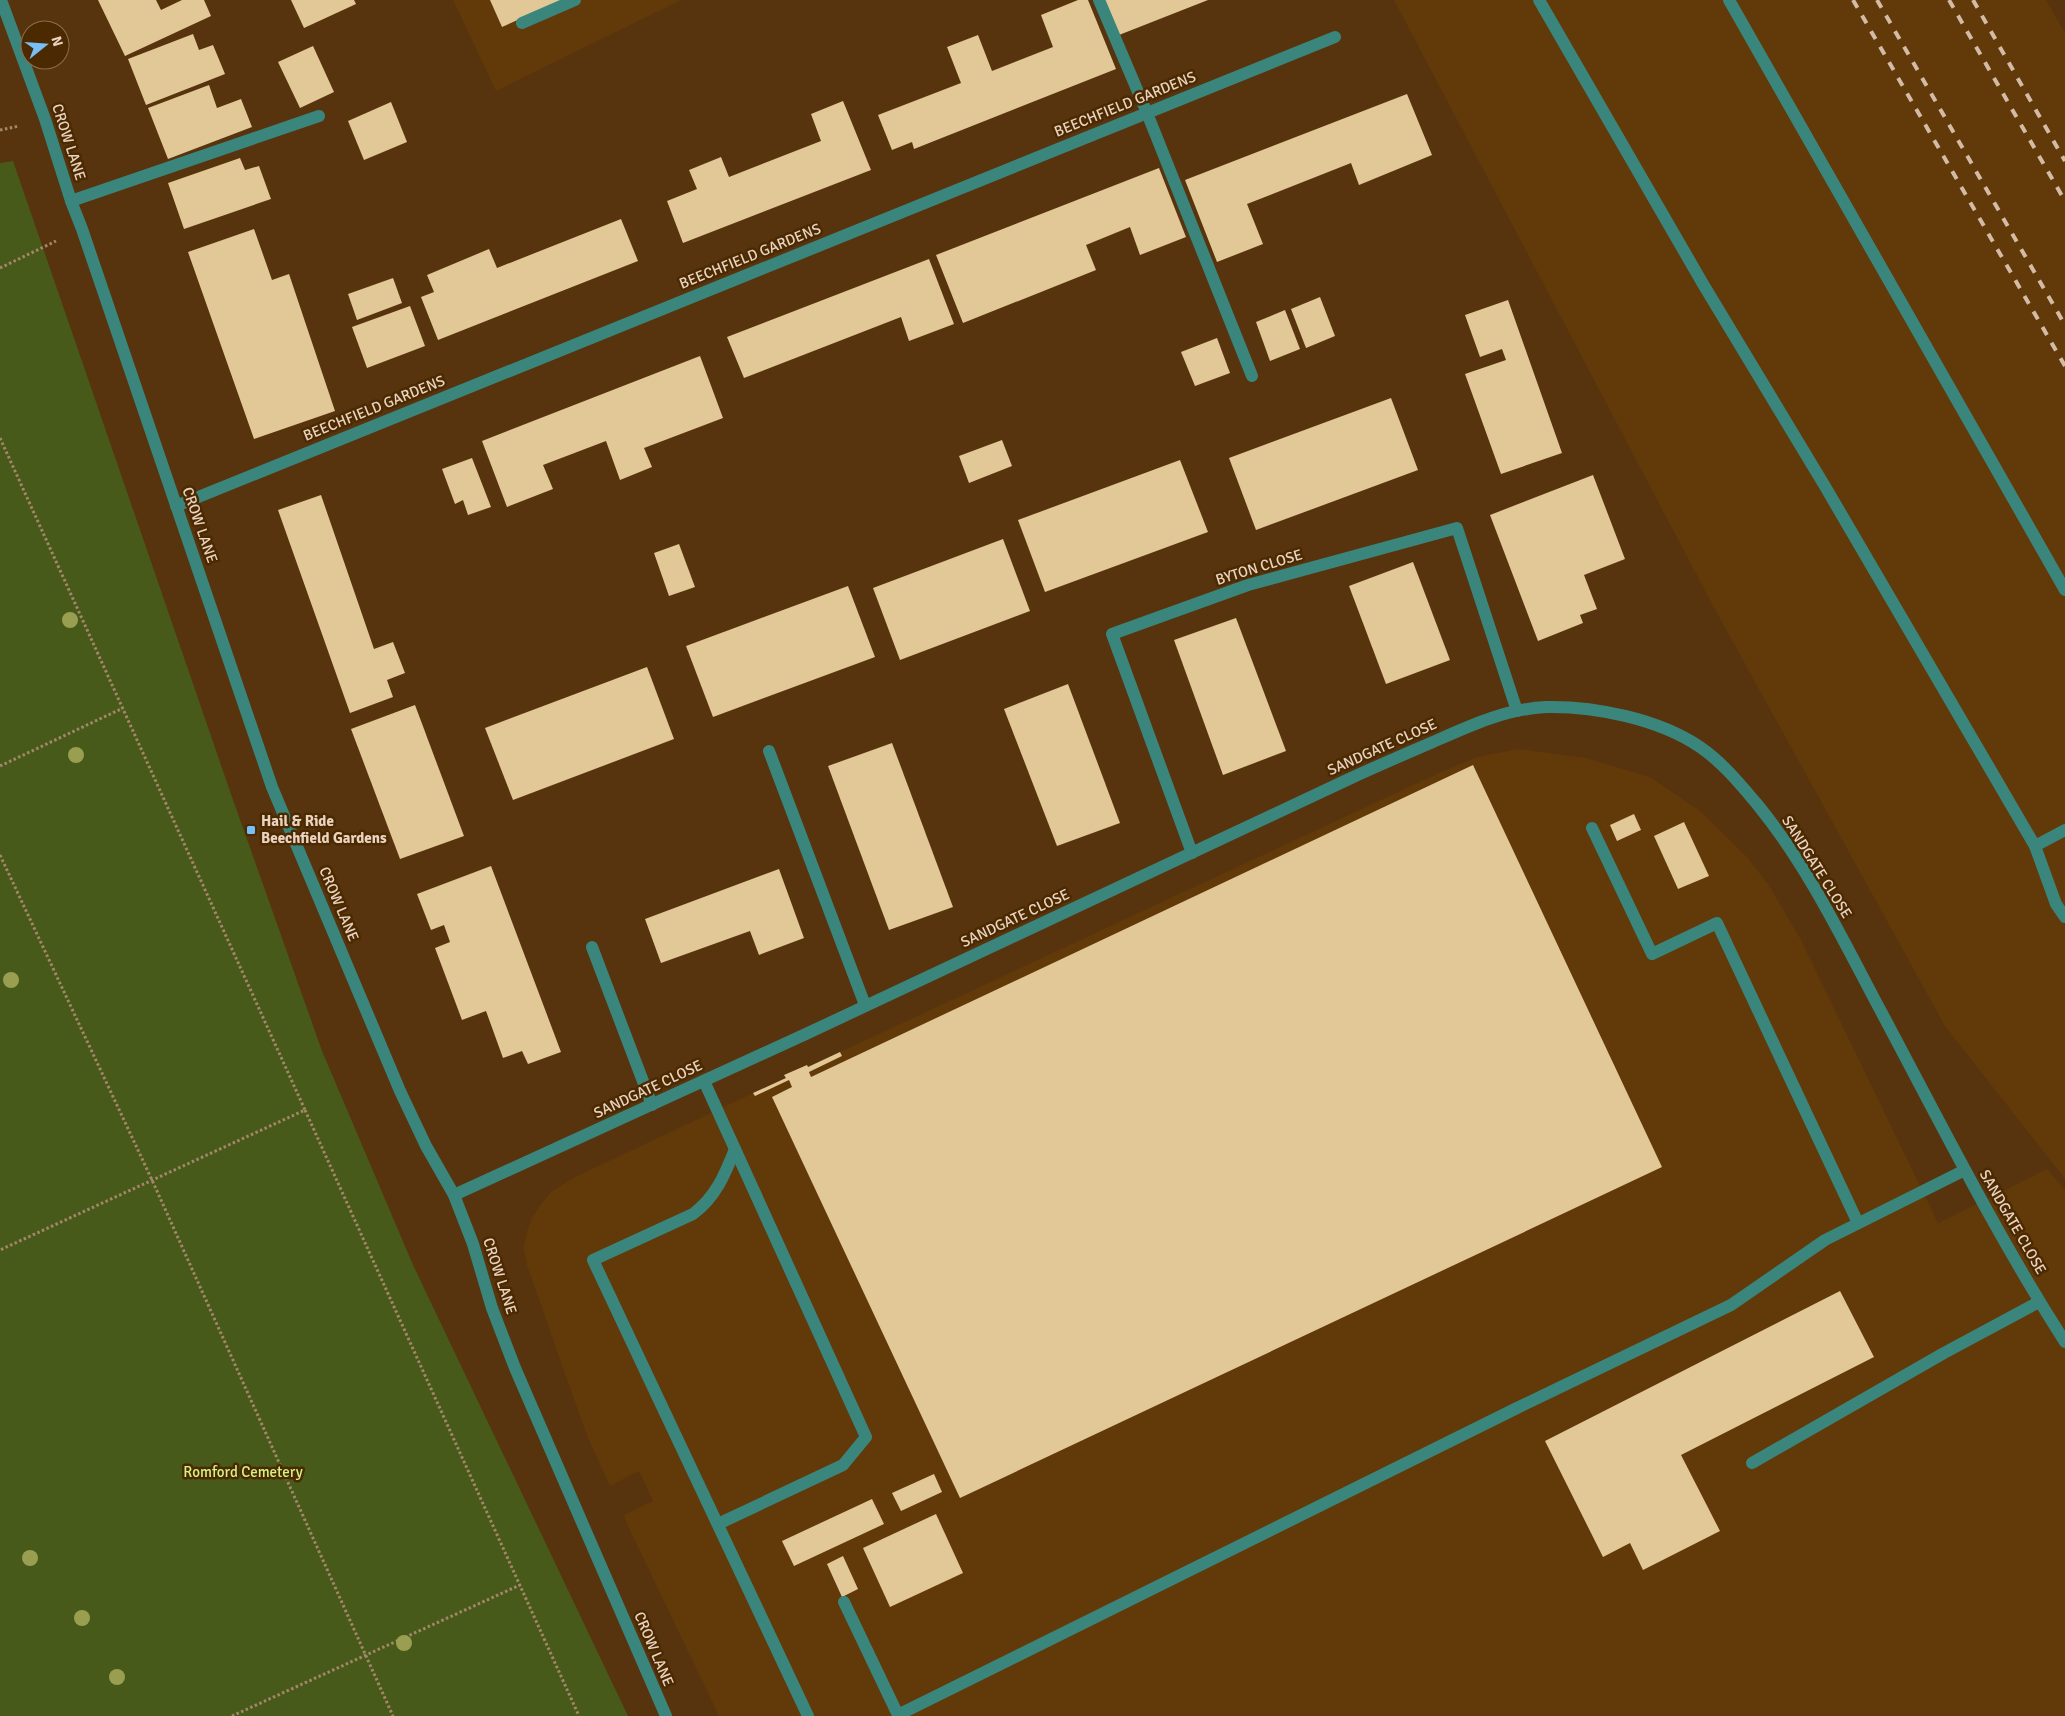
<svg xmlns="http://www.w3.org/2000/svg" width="2065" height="1716" viewBox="0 0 2065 1716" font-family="Signika,sans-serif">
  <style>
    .built { fill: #623909 }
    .green { fill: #485a19 }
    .building { fill: #e2c896 }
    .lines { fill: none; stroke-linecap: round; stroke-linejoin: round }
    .path { stroke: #a4876b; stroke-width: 3; stroke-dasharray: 2.5 2.5; stroke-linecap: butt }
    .minor { stroke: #3a867c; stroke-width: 12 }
    .rail { stroke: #d3bba5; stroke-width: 4; stroke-dasharray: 9 9; stroke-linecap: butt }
    .tree { fill: #9a9e51 }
    .poi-dot { fill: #78bff7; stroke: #4c2a01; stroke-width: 2 }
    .labels { text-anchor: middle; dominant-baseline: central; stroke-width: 5; stroke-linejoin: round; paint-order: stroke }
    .street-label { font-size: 15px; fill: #ead4c1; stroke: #4c2a01 }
    .poi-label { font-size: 15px; font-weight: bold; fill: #ead4c1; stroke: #4c2a01; text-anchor: start }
    .park-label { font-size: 15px; fill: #d1f487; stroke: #4c2a01 }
  </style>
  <rect width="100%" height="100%" fill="#57340e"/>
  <g class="built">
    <path d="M453,0H681L496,91Z"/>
    <path d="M1394,0H2046L2065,33V1179L1945,1026L1712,604Z"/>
    <path d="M1518,749L1586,758L1650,777L1700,811L1747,857L1768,884L1800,938L1938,1223L2047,1169L2065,1190V1716H719L627,1524L624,1515L653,1501L639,1471L610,1486L588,1438L564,1371L527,1265L524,1248L527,1231L532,1218L541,1204L551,1192L575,1177L785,1078L784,1075L807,1065L808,1067L1439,773L1477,757Z"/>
  </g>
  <path class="green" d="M13,161L232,797L322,1051L413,1265L628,1716H0V163Z"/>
  <g class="building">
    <path d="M98,0H156L161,10L182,0H204L211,16L125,56Z"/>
    <path d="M291,0H354L356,4L304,28Z"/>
    <path d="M490,0H562L502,27Z"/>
    <path d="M1078,0H1088L1116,69L914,149L912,142L892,150L878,115L961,83L947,47L978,35L992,71L1053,47L1041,15Z"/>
    <path d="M1104,0H1208L1119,35Z"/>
    <path d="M193,34L199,50L213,45L225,74L146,105L128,59Z"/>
    <path d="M313,46L334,92L300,108L278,62Z"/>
    <path d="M209,85L217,108L241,99L252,127L168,159L148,108Z"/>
    <path d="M1407,94L1432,155L1359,185L1351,163L1247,204L1263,244L1217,262L1185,180Z"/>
    <path d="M843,101L871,170L683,243L667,201L697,189L689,170L721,157L729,177L821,141L811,114Z"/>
    <path d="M391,102L407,142L364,160L348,121Z"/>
    <path d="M240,158L245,170L259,166L271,199L184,229L168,183Z"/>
    <path d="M1159,168L1186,237L1140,255L1130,227L1086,245L1096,270L963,323L936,255Z"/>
    <path d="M621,219L638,261L438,340L421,297L434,292L427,275L489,249L497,268Z"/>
    <path d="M254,229L272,280L289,274L335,411L254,439L188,252Z"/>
    <path d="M929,259L954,324L909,341L901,317L744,378L727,337Z"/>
    <path d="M393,278L402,303L357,320L348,294Z"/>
    <path d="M1320,297L1335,336L1306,348L1291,309Z"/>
    <path d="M1508,300L1562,453L1501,474L1465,374L1506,360L1502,349L1480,357L1465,315Z"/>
    <path d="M410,306L425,346L367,368L352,327Z"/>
    <path d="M1285,310L1300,349L1270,361L1256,322Z"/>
    <path d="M1217,338L1230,373L1195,386L1181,352Z"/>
    <path d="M700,356L723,418L644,448L652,467L620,480L606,441L543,465L553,489L507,507L482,441Z"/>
    <path d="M1391,398L1418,470L1256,530L1229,458Z"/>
    <path d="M1002,440L1012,466L969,483L959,456Z"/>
    <path d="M472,458L491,507L468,515L463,500L455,504L442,469Z"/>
    <path d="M1180,460L1208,532L1045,592L1018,520Z"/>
    <path d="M1593,475L1625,559L1584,575L1597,609L1580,615L1583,623L1538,641L1490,515Z"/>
    <path d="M321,495L374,649L393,642L405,673L387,680L393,697L350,713L278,510Z"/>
    <path d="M1003,539L1030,611L900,660L873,588Z"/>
    <path d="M679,544L695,587L669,596L654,553Z"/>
    <path d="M1413,562L1450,660L1386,684L1349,586Z"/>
    <path d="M848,586L875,657L713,717L686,646Z"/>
    <path d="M1236,618L1286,751L1223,775L1174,640Z"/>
    <path d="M647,667L674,739L513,800L485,728Z"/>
    <path d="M1068,684L1120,823L1057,846L1004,709Z"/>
    <path d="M415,705L464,836L400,859L351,729Z"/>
    <path d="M892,743L953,907L889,930L828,766Z"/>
    <path d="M1473,765L1662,1167L960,1498L772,1097L792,1087L789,1080L755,1096L753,1093L786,1078L784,1075L807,1065L808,1067L840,1052L842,1056L809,1072L811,1077Z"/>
    <path d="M1634,814L1641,830L1617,841L1610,825Z"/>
    <path d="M1684,822L1709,876L1678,889L1654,836Z"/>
    <path d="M491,866L561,1052L528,1064L522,1051L503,1058L486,1011L462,1020L435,948L450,942L444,925L431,930L417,894Z"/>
    <path d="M779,869L804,938L759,955L750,931L661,963L645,919Z"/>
    <path d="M1840,1291L1874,1357L1681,1455L1720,1531L1643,1570L1630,1543L1603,1557L1545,1441Z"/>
    <path d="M934,1474L942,1492L901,1511L892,1493Z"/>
    <path d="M872,1499L884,1524L794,1566L782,1541Z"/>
    <path d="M936,1514L963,1573L890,1607L863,1548Z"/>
    <path d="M843,1556L858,1589L842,1597L827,1564Z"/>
  </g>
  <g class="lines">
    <g class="path">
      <path d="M0,130L19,126"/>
      <path d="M0,268L56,241"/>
      <path d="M0,438L305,1110L0,1250"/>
      <path d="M0,766L123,708"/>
      <path d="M0,855L152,1180L393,1716"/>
      <path d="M305,1110L579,1716"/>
      <path d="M232,1716L520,1585"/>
    </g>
    <g class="minor">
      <path d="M1,0L45,119L71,201L82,229L272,787L400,1091L426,1146L454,1195L473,1244L492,1308L515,1368L666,1716"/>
      <path d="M1099,0L1147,113L1252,376"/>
      <path d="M1539,0L1703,284L1826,488L2035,846L2056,904L2065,917"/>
      <path d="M1729,0L2065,590"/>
      <path d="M522,23L575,0"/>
      <path d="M71,201L319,116"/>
      <path d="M176,506L1335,37"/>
      <path d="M769,751L865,1005"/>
      <path d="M1592,828L1652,954L1717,923L1858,1223"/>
      <path d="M2035,846L2065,830"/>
      <path d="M1192,853L1112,634L1248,585L1457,528L1517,711"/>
      <path d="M592,947L652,1105"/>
      <path d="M704,1081L866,1437L843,1465L718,1524"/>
      <path d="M735,1149C725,1174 716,1197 693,1214L593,1260L808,1716"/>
      <path d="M454,1195L808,1033L1349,779C1377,766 1405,754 1433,742C1469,726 1505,709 1546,707C1595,706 1659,719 1700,747C1722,762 1740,784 1757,804C1806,864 1840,934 1876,1002C1937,1116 1995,1233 2065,1342"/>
      <path d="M1752,1463L1944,1353L2039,1302"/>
      <path d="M844,1602L898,1715L1515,1409L1731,1305L1825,1240L1965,1170"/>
    </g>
    <g class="rail">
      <path d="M1853,0L2065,366"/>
      <path d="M1877,0L2065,325"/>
      <path d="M1949,0L2065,201"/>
      <path d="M1973,0L2065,161"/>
    </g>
  </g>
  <g class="tree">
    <circle cx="70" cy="620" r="8"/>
    <circle cx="76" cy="755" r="8"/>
    <circle cx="11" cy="980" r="8"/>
    <circle cx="30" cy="1558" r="8"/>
    <circle cx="82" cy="1618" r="8"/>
    <circle cx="404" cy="1643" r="8"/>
    <circle cx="117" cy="1677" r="8"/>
  </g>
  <rect class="poi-dot" x="246" y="825" width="10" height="10" rx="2.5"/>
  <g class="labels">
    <g class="street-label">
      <text transform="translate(1125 104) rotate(-22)">BEECHFIELD GARDENS</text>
      <text transform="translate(69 142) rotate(72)">CROW LANE</text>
      <text transform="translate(750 256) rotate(-22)">BEECHFIELD GARDENS</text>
      <text transform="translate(374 408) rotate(-22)">BEECHFIELD GARDENS</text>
      <text transform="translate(200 525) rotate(71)">CROW LANE</text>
      <text transform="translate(1259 567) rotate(-17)">BYTON CLOSE</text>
      <text transform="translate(1382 747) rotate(-24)">SANDGATE CLOSE</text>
      <text transform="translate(1817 867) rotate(58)">SANDGATE CLOSE</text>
      <text transform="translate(339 904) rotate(67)">CROW LANE</text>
      <text transform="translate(1015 918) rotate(-25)">SANDGATE CLOSE</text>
      <text transform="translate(648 1089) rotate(-25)">SANDGATE CLOSE</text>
      <text transform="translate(2013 1222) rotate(60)">SANDGATE CLOSE</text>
      <text transform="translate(500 1276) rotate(72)">CROW LANE</text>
      <text transform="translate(654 1649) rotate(67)">CROW LANE</text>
    </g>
    <g class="poi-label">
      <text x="261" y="821">Hail &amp; Ride<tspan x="261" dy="17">Beechfield Gardens</tspan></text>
    </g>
    <g class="park-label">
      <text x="243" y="1472">Romford Cemetery</text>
    </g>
  </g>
  <g transform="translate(45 45) rotate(73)"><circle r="24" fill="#4c2a01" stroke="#8b6e4e"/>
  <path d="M0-4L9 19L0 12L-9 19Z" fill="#78bff7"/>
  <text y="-8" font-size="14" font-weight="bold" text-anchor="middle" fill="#ead4c1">N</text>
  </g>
</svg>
